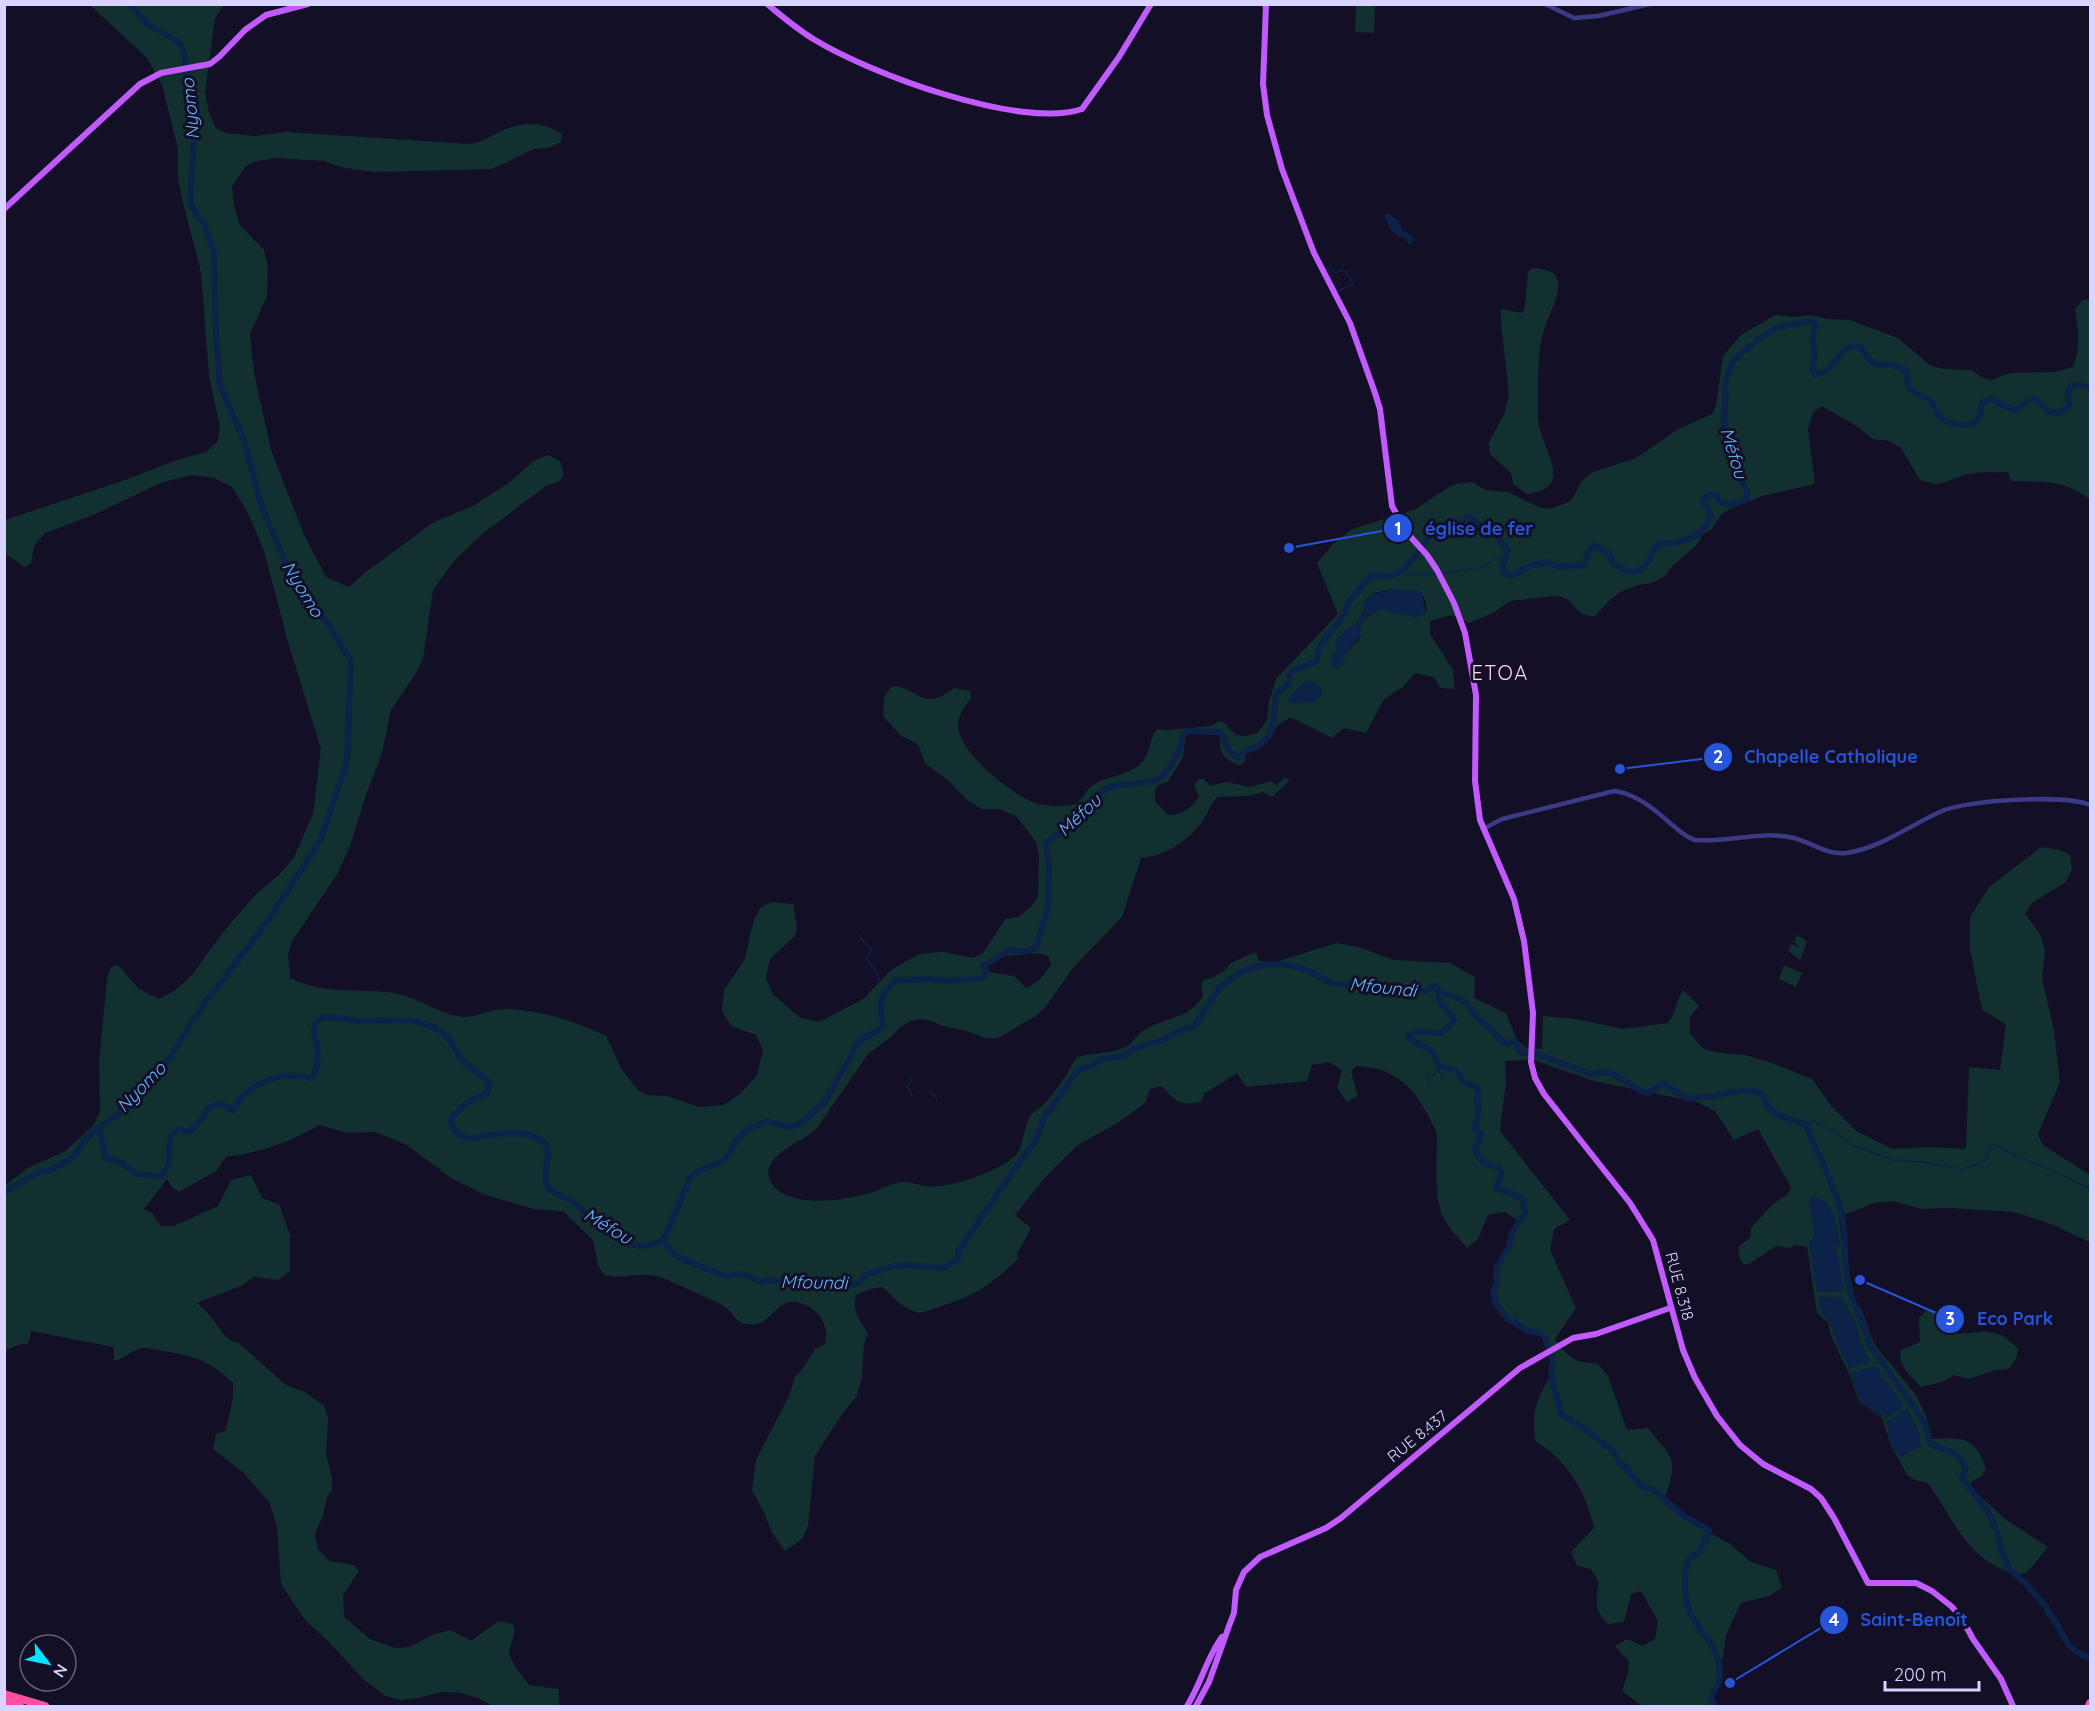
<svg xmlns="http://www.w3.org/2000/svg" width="2095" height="1711" viewBox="0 0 2095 1711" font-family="Quicksand,sans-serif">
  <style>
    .green { fill: #12302f; fill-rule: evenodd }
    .water { fill: #0c2248 }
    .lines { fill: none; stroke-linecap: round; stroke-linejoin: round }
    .stream { stroke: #0c2248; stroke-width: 1.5 }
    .river { stroke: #0c2248; stroke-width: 6 }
    .minor { stroke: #3d3a85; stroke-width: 4.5 }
    .major { stroke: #c25bff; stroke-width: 6 }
    .highway { stroke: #ff4fa3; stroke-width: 8 }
    .labels { text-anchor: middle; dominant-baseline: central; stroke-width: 6; stroke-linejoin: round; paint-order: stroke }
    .street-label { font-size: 16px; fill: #d9d4ff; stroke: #130f26 }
    .water-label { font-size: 18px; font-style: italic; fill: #62b6ff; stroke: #130f26 }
    .quarter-label { font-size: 20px; letter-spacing: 1.5px; fill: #ffd6f0; stroke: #130f26 }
    .leader { fill: none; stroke: #2655da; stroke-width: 2 }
    .callout-dot { fill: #2655da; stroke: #130f26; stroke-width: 2 }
    .mark-label { font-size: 18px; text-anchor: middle; font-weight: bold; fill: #fff }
    .callout-label { font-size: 18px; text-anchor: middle; font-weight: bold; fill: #2655da; stroke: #130f26; stroke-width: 6; stroke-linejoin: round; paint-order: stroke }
  </style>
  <rect width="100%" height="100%" fill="#130f26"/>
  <g class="green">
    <path d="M90,5H224L215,18L205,92L209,113L216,128L226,133L254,136L286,132L470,144C481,142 487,138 497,133C519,122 541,120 562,134L561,142L549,148L534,149L492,169L375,172L345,168L324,161L276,158L253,162L245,167L232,187L234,205L240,225L264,250L268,268L267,296L250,334L254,373L271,450L304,535L326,577L349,587L367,571L434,522L473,506L511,481L535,460L548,455L560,461L564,474L560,481L546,486L481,535L454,561L433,590L423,659L415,675L391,710L382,753L366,795L350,846L338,873L292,941L288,953L290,978C323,995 359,988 394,993C418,997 439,1015 464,1017C477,1017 491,1009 505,1009C541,1010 574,1021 606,1036L622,1070L638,1090L646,1095L667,1096L699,1107L724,1105L741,1093L757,1075L763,1050L756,1035L731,1026L722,1011L724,990L745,959L750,935L755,917L761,907L772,902L793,904L797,928L795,936L770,959L766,978L772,993L800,1018L819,1022L863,999L891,970L919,954L943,952L973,958L983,953L1005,919L1018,917L1031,907L1038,896L1039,854L1036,842L1016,816L999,809H982L967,800L951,783L925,763L918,744L900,735L883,716L884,697L892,686C912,686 919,703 937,698C943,696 949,691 954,688L970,691L971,698C966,705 959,714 958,722C955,751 1014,797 1038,804C1048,806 1065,808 1075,804C1083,800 1086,789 1093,785C1108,775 1131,776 1143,761C1151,751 1149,739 1157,729L1167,730L1211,726L1219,721L1223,722L1236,735L1246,736L1257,733L1267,721L1269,702L1276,679L1338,614L1317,563L1332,545L1352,529L1414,510L1449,487L1459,483L1472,482L1485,490L1508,492L1539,507L1549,509L1569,502L1576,493L1582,480L1593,472L1636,458L1680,428L1712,414L1716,406L1723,356L1741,335L1775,315L1793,317L1808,315L1827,319L1850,320L1898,338L1931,366L1945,369L1972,370L1981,377L1991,380L2010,373L2055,372L2073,367C2081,348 2078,329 2075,309L2083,300L2090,299V500C2067,479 2040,482 2011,481L2008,472C1995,473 1978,471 1965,475C1943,481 1946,488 1920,480L1901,448L1890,441L1873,439L1858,427L1822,406L1813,412L1808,430L1815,484L1762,496L1728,510L1721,515L1711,530L1702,535L1698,544L1669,569L1666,575L1652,583L1638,585L1620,592L1609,601L1595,616C1571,617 1578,597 1555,596L1510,601L1493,613L1469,623L1452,615L1430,621V634L1453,670L1455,689L1440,688L1434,677L1415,673L1403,687L1384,699L1366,733L1344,728L1332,738L1290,717L1277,726L1267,743L1259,749L1246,753L1245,761L1239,766C1224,758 1219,756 1220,737C1212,730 1198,731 1188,733C1183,740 1185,748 1183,756C1183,759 1170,777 1168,782L1160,784L1155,790V801L1168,815C1181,816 1193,807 1199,796L1194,785L1199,779H1204L1210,786L1226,782L1250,787L1271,781L1276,785L1286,777L1289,781L1272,797L1263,792L1248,796L1217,797C1209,805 1208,814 1202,822C1187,842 1165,856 1141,858L1122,917L1073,968L1046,1006L1036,1016L998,1038H986L963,1030L942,1026L934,1022L923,1019L911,1021L900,1027L891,1037L868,1054L817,1128C805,1141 774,1150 769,1168C766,1178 773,1187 780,1192C805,1207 846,1200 873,1192C882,1188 893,1183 903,1182C912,1182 918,1185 925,1186C945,1190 1001,1171 1015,1156C1025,1145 1023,1125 1032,1114C1036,1110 1042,1107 1046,1102C1058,1089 1068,1072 1077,1057C1092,1053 1108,1054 1123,1048C1132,1045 1136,1035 1144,1030C1165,1017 1188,1020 1203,996L1201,985L1203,980L1212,978L1224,971L1231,963L1256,952L1259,961L1275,962L1337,943L1362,948L1393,960L1450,963L1475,977L1474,998L1506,1013L1517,1040L1526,1048L1542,1049L1543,1016L1576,1019L1623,1029L1668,1023C1676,1012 1676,1001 1683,990L1699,1006L1690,1017V1033L1703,1049L1721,1053L1745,1055L1769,1062L1812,1079L1832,1107L1856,1131L1892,1149L1927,1147L1966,1149L1969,1067L2000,1070L2006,1024L1982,1010L1970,949V917L1989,887L2041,847L2060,850L2070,855L2072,869L2066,882L2032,903L2025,914L2040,934L2045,950L2042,978L2054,1031L2060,1082L2038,1134L2043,1145L2090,1175V1242L2051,1224L2014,1212L1950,1208L1922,1209L1893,1201L1874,1203L1839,1217L1843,1252L1857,1304L1861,1308L1874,1344L1916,1395L1926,1416L1932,1439C1964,1438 1975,1436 1986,1469L1982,1476L1972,1481L1970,1487L2005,1519L2048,1547C2041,1554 2032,1570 2022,1574C2016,1576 2010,1572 2004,1570C1963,1553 1952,1516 1928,1483L1915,1480L1907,1475L1891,1445L1882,1418L1859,1402L1852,1380L1832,1338L1828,1323L1817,1313L1807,1247L1796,1245L1790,1248L1776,1246L1749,1264H1744L1740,1260L1738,1247L1751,1237V1228L1773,1204L1787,1195L1791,1187L1758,1129L1734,1140L1715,1111L1697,1102L1594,1081L1533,1060L1505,1061L1506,1081L1500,1131L1570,1220L1554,1229L1550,1250L1576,1308L1555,1339C1566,1356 1577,1365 1597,1363L1608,1376L1627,1430L1648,1428C1675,1462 1678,1456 1665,1499L1684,1516L1704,1526L1710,1533L1730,1544L1751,1562L1776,1570L1782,1588L1769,1596L1741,1603L1726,1635L1723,1657L1718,1665L1719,1680L1711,1697L1715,1706H1642L1622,1691L1628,1673L1629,1662L1615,1646L1627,1639L1643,1646L1655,1639L1658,1621L1641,1591L1631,1594L1624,1622L1608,1624C1594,1611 1595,1600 1599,1582L1591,1569L1577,1566L1571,1552L1594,1528C1587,1494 1567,1459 1536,1442C1533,1429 1533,1413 1538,1400C1542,1388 1554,1375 1553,1361C1553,1357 1550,1352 1549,1348C1541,1325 1525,1334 1509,1320C1500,1312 1496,1302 1493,1291C1497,1282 1495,1278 1497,1269C1500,1261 1506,1255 1509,1248C1513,1238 1513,1231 1519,1221L1505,1212L1488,1215L1478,1239L1467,1248C1460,1239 1449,1229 1444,1219C1433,1196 1437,1161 1437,1137C1437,1130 1431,1122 1428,1115C1412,1085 1392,1067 1356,1066L1351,1072L1358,1096L1347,1102L1337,1088L1342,1070L1329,1062L1312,1065L1307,1081L1246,1087L1237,1073L1204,1094L1201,1102C1177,1106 1178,1102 1161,1086L1150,1089L1145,1103L1116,1124L1078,1145L1063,1159L1047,1175L1015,1215L1031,1228L1017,1254L1018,1259C990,1286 976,1295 939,1307C933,1309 922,1314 916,1312C902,1308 893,1296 882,1287L870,1289L856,1295C852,1311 859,1320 868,1333L864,1344L862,1377L857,1396L843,1413L815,1456L808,1526L802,1539L785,1551L772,1533L764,1512L752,1490L756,1460L789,1396L795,1377L803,1368L815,1349L825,1344C825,1340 827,1335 826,1330C825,1326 821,1317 818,1314C813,1308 797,1299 789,1302C772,1307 767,1329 746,1324C735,1322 732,1310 722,1305C703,1295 683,1287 663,1278C642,1270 623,1280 604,1275L598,1265L593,1240L563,1211L534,1209L486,1195L451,1178L407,1145L375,1132L348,1133L319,1125C290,1143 260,1152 226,1157L216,1171L179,1192L172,1187L167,1179L144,1209L152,1213L161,1226H174L218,1206L231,1180L251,1175L262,1198L279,1204L290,1235V1271L278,1280L253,1277L243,1285L197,1303C203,1309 210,1315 214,1321C222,1331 226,1341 239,1343L286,1385L305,1392L324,1406L328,1417L326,1454L332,1478V1490L327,1497L323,1516L316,1531L315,1538L319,1550L329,1561L354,1565L359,1571L343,1595L344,1617L370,1639L395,1648L409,1647L434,1634L451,1630L471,1641L498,1621L513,1624C517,1636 510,1641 509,1652C509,1660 524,1678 529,1685L558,1689L560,1706H493L478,1698L462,1693L442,1692L418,1698L401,1700L386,1696L364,1680L328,1641L305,1620L281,1584L277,1527L269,1502L244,1473L213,1449L216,1434L226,1430L233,1398V1383C213,1362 190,1354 162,1351C156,1350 149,1348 143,1348C132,1349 125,1359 114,1361V1347L31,1331L28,1344H22L5,1350V1185L28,1168L65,1151L93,1126L100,1111L99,1062L107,979L110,968L116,965L121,968L139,989L159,999L174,991L192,975L220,936L255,895L281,873L294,857L313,814L321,749L288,642L264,551L248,513L232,487L214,478L192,475L163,482L93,515L45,533L34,546L31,564L24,567L5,553V520L125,480L177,460L206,452L218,441L220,426L209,376L201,272L184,207L178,180V149L162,85L147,58ZM1394,589L1424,597L1427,610C1401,617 1404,614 1381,608C1367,617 1358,620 1360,639C1352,646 1343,654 1341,666L1331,656L1338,650L1335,640L1342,635L1348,628L1354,627L1374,593ZM1031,953C1040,955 1049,951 1051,964C1046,974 1036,985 1026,988L1014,976L990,972L987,967C998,951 1015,958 1031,953ZM1809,1199L1839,1245L1833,1247L1837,1251L1838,1266L1812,1239L1815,1234ZM1843,1298L1856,1326L1861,1345L1870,1361L1834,1336L1833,1328L1823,1314ZM1851,1373L1883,1417L1861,1403ZM1907,1409L1920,1434L1886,1423Z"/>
    <path d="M1356,5H1375L1374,33L1355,32Z"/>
    <path d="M1532,268C1542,269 1556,269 1558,282C1560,297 1548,315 1544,330C1536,357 1539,389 1538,417C1538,446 1579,487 1527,494L1513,484L1511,473L1490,454L1489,442L1504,415L1509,395L1501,324V309L1522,313L1525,307L1528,272Z"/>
    <path d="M1797,935L1807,941L1800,960L1788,951L1791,944L1800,947L1794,942Z"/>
    <path d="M1784,965L1802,973L1796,987L1779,979Z"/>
    <path d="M1927,1310H1933L1948,1318L1950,1324L1959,1334C1988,1332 1997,1327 2018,1349L2016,1359L2009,1369L1996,1370L1968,1379L1954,1375L1942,1382L1921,1387C1912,1377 1896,1364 1901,1350L1920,1342L1919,1318Z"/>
  </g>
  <g class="water">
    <path d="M1388,213L1398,220L1402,229L1415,239L1409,245L1406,239C1392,234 1389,229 1384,216Z"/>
    <path d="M1394,589L1421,591L1426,613L1413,619L1410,615L1393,614L1381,608L1366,617L1359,628L1362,636L1351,646L1338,670L1332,667L1331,656L1338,650L1335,646V640L1342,635L1348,627H1354L1364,611L1362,607L1368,596Z"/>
    <path d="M1306,681C1316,681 1323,686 1322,696L1315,702L1287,703L1290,696Z"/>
    <path d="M1811,1196C1835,1199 1837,1225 1840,1244L1833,1247L1837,1251L1844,1290L1838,1292H1817L1809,1243L1815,1234L1809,1199Z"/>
    <path d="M1821,1296L1843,1298L1856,1326L1861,1345L1871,1362L1849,1368L1834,1336L1833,1328L1820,1308L1818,1298Z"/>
    <path d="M1875,1366L1903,1405L1902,1408L1887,1418L1861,1403L1851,1373Z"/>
    <path d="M1907,1409L1920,1434L1921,1446L1900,1457L1892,1446L1886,1422Z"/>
  </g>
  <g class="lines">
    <g class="stream">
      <path d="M1328,269H1332L1336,273L1343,270L1350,277L1353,284L1338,291Z"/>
      <path d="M1400,571L1408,574H1436"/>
      <path d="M1441,574L1483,567L1496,558L1505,560"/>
      <path d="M860,935L861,939L872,950L866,958L876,971L880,981"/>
      <path d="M909,1076L912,1080L907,1086L913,1096"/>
      <path d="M1429,1084L1428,1075H1435L1436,1070L1439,1068L1438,1071L1446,1079"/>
      <path d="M931,1090L937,1100"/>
      <path d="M1806,1125L1813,1121L1836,1132L1850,1144L1892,1160L1922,1162L1963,1169L1985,1161L1991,1146L1995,1145C2027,1162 2059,1172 2090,1189"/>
      <path d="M1515,1313L1518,1324"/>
    </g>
    <g class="river">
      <path d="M1439,992L1465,1001C1474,1017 1478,1017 1491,1029C1498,1035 1499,1040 1508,1044L1513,1040H1515L1519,1051L1523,1053L1537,1054L1591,1074L1602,1072L1613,1074L1643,1092L1648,1093L1664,1083L1671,1089L1690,1099C1698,1095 1705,1098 1714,1096C1727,1094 1744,1088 1757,1092C1765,1094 1766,1104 1771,1110C1780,1118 1795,1120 1806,1125C1817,1155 1835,1184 1842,1215C1847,1239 1843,1264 1849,1288C1854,1308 1865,1324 1869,1344L1923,1420L1930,1443C1947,1454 1953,1445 1966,1468L1962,1478L1988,1511L1997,1532L2002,1553L2009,1569L2027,1585L2047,1608L2048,1613C2067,1631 2060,1648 2090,1658"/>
      <path d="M99,1129L106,1158L118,1161L137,1174L160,1176C179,1162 160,1143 178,1129L189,1132C202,1125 203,1105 221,1104L233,1110C237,1105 239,1099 244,1095C261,1079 289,1071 311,1078L314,1074C316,1068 318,1061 318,1054C318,1040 307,1029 322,1017C334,1016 347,1020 359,1021C390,1022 416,1013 444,1034C453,1041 455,1052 462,1060C471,1070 483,1073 490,1085L487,1093C474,1099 454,1108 450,1123C454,1129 459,1136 467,1138C472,1139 479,1137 485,1136C501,1133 523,1131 539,1139C558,1149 540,1170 547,1185C551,1194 566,1197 573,1202C590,1216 614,1242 637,1246C646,1247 655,1244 663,1240L691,1177L702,1169L723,1161L730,1153L734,1144L747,1130L767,1121L788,1127L800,1124L824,1103L860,1040L879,1030L884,1025C877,1006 881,994 896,980L927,979L948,981L983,978L987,971L983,966L1009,950L1022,952L1036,948L1048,908L1049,866L1046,843C1057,834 1070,829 1080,818C1089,808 1095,794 1108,788C1124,781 1151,786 1162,776C1169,770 1177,756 1180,748C1182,742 1181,737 1186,731L1219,732C1230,742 1223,751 1240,758L1245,751C1279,741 1272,722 1276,694L1288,685L1290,674L1294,670L1316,662L1319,648L1329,633L1341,620L1350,601L1371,576C1379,576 1389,577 1396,574C1408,569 1424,545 1431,533L1450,530L1468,517L1474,520L1486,533C1497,532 1503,544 1508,552L1502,567L1505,574L1512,576L1530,566L1548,562L1559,567L1584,565L1589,550L1595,545L1610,555L1612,563C1617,565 1621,568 1625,570C1647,578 1648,554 1659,544C1681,543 1705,539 1711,514L1703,502L1705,497L1715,494L1721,503L1730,504L1746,500L1747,490L1738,477L1731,444L1725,434L1724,427L1726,380L1733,361L1756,341L1776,328L1811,321L1816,324L1812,336L1815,354L1812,369L1815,374C1837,373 1838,341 1861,347C1876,376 1885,358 1903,369C1910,374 1906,379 1908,386C1912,394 1925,395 1931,402C1935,406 1936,413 1940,417C1947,425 1972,429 1978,419C1981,414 1980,407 1983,402L1990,399L2016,411L2029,400L2036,399L2049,412L2058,413L2069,406L2068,393L2071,386L2079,385L2090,387"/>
      <path d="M4,1192L41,1171H49L73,1158L90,1134L117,1115L162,1070L202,1007L273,914L321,839L347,762L351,661L327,622L294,582L261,505L245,443L220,385L216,333L214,253L204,224L190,204L194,137L189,109L185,55L179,42L147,24L130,4"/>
      <path d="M663,1240L674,1254L689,1262L725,1276L743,1274L761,1282L768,1280L784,1282L808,1279L846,1285L855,1284L859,1283L865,1275L893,1266L907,1265L945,1268L958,1259V1251L1036,1139L1044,1118L1079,1069L1091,1066L1102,1059L1124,1056L1133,1049L1163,1040L1178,1031L1194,1027L1219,988L1240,972L1268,964L1287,965L1307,970L1331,983L1349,985L1386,986L1425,991L1435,986L1439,992V1002L1452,1015L1454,1020L1442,1033L1416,1032L1408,1036C1421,1051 1432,1041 1439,1067C1452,1067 1458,1070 1463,1081L1478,1088L1477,1103L1479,1108L1475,1130L1481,1134L1475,1149C1480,1163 1484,1165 1498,1167C1506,1176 1498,1179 1496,1189L1510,1192L1523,1200L1525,1213L1512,1233L1509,1247L1498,1265L1496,1274L1497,1283L1493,1291L1496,1304L1509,1320L1527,1330L1542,1334L1545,1338L1553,1361L1551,1374L1561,1414L1588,1431L1613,1451L1620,1463L1628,1469L1641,1486L1654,1490L1684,1516L1709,1530V1533C1704,1543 1701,1554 1689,1558C1683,1574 1683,1603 1693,1618C1705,1638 1724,1655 1719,1681C1717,1688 1713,1692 1711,1698L1715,1706"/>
    </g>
    <g class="minor">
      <path d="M1545,4L1574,18L1598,16L1650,4"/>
      <path d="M1483,829L1502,819L1614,791C1634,793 1656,810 1671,824C1679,830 1685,837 1695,840C1728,843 1761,830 1794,838C1813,843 1826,855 1846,853C1879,849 1912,824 1942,811C1967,800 2066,794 2090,805"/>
    </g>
    <g class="major">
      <path d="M767,4C783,17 798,30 815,40C869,73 1021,130 1082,109L1119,57L1151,4"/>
      <path d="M1264,4L1266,5L1263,84L1267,115L1282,169L1314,253L1350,323L1375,393L1380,409L1392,506L1407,533L1427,555L1437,570L1454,603L1465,633L1476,695L1475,781L1480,820L1514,899L1524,941L1533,1013L1531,1062L1535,1078L1544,1094L1630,1203L1653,1240L1683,1350L1695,1378L1717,1416L1740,1445L1763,1464L1811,1489L1821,1498L1834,1518L1868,1583H1916L1932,1591L1951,1606L1961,1617L1973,1639L2001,1679L2013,1706"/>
      <path d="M4,209L140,84L161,73L210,64L219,57L245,30L266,15L308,4"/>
      <path d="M1187,1706C1201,1684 1207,1657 1222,1637"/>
      <path d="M1196,1706L1209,1682L1229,1626L1234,1613L1236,1590L1244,1572L1260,1557L1326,1528L1341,1518L1520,1368L1573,1338L1596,1334L1670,1308"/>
    </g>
    <g class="highway">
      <path d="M4,1694L45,1706"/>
      <path d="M4,1701L20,1706"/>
      <path d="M2089,1706L2090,1703"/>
    </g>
  </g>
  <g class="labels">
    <g class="street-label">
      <text transform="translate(1680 1286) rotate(75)">RUE 8.318</text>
      <text transform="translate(1417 1436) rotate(-39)">RUE 8.437</text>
    </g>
    <g class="water-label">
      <text transform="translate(190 109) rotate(-95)">Nyomo</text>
      <text transform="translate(1734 453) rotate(73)">Méfou</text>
      <text transform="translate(303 589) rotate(59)">Nyomo</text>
      <text transform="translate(1079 815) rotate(-43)">Méfou</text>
      <text transform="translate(1383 987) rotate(6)">Mfoundi</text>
      <text transform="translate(141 1087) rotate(-46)">Nyomo</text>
      <text transform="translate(608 1226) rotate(31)">Méfou</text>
      <text transform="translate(814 1282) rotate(1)">Mfoundi</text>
    </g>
    <g class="quarter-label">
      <text x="1500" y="672">ETOA</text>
    </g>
  </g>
  <path class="leader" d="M1289 548L1398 528M1620 769L1718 757M1860 1280L1950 1319M1730 1683L1834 1620"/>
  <g class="callout-dot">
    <circle cx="1289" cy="548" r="6"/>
    <circle cx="1620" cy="769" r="6"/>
    <circle cx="1860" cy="1280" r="6"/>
    <circle cx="1730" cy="1683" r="6"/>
    <circle cx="1398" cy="528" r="15"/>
    <circle cx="1718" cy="757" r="15"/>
    <circle cx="1950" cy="1319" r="15"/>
    <circle cx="1834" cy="1620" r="15"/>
  </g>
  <g class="mark-label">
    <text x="1398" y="535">1</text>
    <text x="1718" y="763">2</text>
    <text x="1950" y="1325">3</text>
    <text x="1834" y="1626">4</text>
  </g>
  <g class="callout-label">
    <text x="1479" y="535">église de fer</text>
    <text x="1831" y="763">Chapelle Catholique</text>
    <text x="2015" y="1325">Eco Park</text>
    <text x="1914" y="1626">Saint-Benoît</text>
  </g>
  <rect width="2095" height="1711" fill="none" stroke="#d9d4ff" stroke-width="12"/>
  <g transform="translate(48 1663) rotate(122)"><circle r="28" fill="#130f26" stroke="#625e7d" stroke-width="1.5"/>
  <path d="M0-4.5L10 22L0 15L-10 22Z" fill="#00e5ff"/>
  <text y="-9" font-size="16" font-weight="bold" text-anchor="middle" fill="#d9d4ff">N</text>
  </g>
  <path d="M1885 1681v9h94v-9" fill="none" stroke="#d9d4ff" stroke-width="3"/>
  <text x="1894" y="1681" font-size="18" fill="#d9d4ff" stroke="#130f26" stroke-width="4.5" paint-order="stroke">200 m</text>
</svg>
